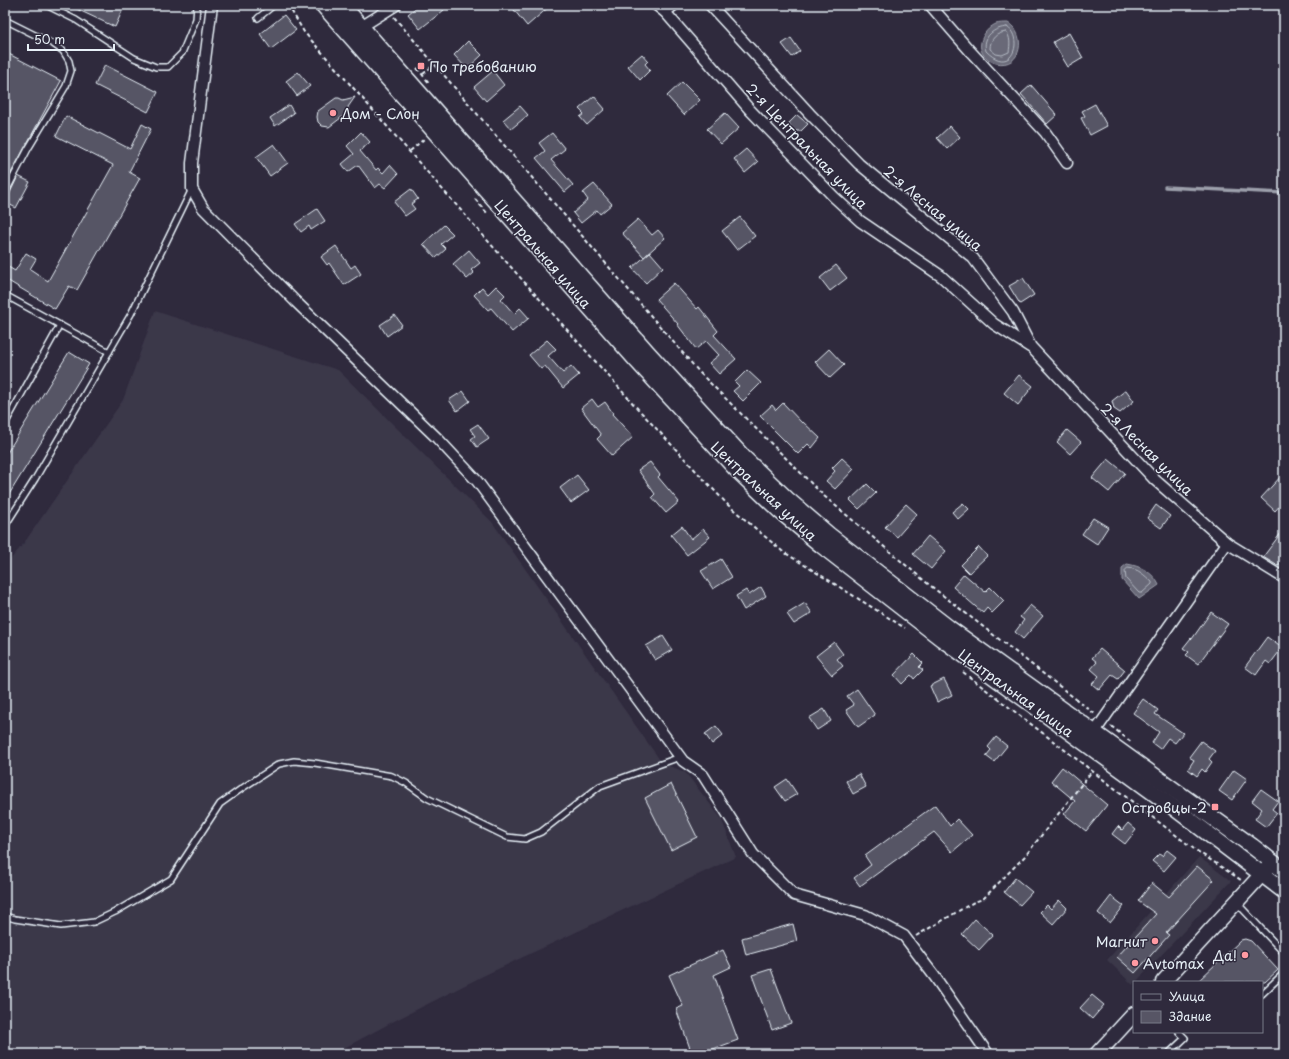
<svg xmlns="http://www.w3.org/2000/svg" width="1289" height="1059" viewBox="0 0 1289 1059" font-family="'Playpen Sans',sans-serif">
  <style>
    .built { fill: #3b3749 }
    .water { fill: #696978; stroke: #9c9fab }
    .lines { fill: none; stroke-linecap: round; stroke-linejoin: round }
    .shore { stroke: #b5bbc5; stroke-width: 1 }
    .stream { stroke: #9c9fab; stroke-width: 3.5 }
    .building { fill: #575565; stroke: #e8f1f8 }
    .lane-casing { stroke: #e8f1f8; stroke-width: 8 }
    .street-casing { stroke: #e8f1f8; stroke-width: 13 }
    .secondary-casing { stroke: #e8f1f8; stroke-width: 17 }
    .primary-casing { stroke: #e8f1f8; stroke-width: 18 }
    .path { stroke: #e8f1f8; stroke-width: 2; stroke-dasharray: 4 3; stroke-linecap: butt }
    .lane { stroke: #2f2a3d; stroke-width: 5 }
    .street { stroke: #2f2a3d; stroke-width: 10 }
    .secondary { stroke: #2f2a3d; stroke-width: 14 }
    .primary { stroke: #2f2a3d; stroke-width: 15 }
    .poi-dot { fill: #ff9aa2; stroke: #2f2a3d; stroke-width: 1.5 }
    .labels { text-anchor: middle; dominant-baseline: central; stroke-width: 3; stroke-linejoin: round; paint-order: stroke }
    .poi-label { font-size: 14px; fill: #e8f1f8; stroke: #2f2a3d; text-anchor: start }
    .street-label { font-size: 14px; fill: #e8f1f8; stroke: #2f2a3d }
  </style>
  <rect width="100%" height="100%" fill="#2f2a3d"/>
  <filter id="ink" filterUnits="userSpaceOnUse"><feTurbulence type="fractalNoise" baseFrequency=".025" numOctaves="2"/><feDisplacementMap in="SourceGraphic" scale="8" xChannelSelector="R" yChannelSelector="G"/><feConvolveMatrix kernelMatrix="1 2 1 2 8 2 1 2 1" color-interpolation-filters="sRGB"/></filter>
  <g filter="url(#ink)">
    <g class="built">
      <path d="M155,311L338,370L492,522L662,763L685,772L721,818L736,857L483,976L398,1019L333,1054H5V566L24,543L123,400Z"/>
      <path d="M1199,857L1231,881L1136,982H1134L1133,985L1107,960Z"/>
    </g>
    <g class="water">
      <path d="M1008,23C1027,34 1022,69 996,63C991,62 984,57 982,52C977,42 986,28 996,24C999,23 1004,23 1008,23Z"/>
      <path d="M1127,564C1140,566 1153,572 1159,585L1139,599L1122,580V568Z"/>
    </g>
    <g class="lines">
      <g class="shore">
        <path d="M1007,27C1024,37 1013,78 986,51C982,36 994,28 1007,27Z"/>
        <path d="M1006,32C1011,37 1010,45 1009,52L1002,55L996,54L990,49C990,39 996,33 1006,32Z"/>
        <path d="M1128,568C1139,569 1144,575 1152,582V584L1142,593H1139L1126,579L1125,571Z"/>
      </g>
      <path class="stream" d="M1165,187L1284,193"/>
    </g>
    <g class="building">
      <path d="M68,5H125L115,27Z"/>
      <path d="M419,5H439L444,10L420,29L408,14Z"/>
      <path d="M510,5H551L527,26Z"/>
      <path d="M284,15L296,30L271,49L260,34Z"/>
      <path d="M1069,33L1083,58L1068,67L1053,42Z"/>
      <path d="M791,38L800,51L792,57L782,44Z"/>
      <path d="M468,41L482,55L467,69L454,55Z"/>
      <path d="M5,52L61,81L5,184Z"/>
      <path d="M642,54L648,61L645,64L650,70L640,80L628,66Z"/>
      <path d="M105,65L158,92L148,112L95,85Z"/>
      <path d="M493,71L504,85L486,101L474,87Z"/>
      <path d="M298,72L310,86L297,96L286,81Z"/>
      <path d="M682,82L700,100L684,115L667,96Z"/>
      <path d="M1031,85L1057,115L1047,124L1021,94Z"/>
      <path d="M594,96L605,109L587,125L580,117L584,114L579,109Z"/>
      <path d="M355,97L348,107V111L346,114L329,127L322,126L318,122L317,117L318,111L336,98H339L343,100Z"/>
      <path d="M1095,104L1107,126L1090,135L1081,118L1085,116L1082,111Z"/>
      <path d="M289,105L294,113L275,126L270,118Z"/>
      <path d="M520,106L528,115L511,129L503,120Z"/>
      <path d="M725,113L739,128L721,144L707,129Z"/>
      <path d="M797,115L808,124L801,131H792L789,123Z"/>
      <path d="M66,116L130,149L142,124L151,129L129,172L140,178L77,290L69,286L55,309L5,279V265L15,271L26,253L36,259L30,269L48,281L113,165L56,136Z"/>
      <path d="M950,126L960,137L947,149L937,138Z"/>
      <path d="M361,132L370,142L360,151L376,170L378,168L383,173L390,165L398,174L385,188L380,184L375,188L358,165L348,172L342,164L354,154L347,146Z"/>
      <path d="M552,133L565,149L551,160L573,185L565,192L536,158L545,151L539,143Z"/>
      <path d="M274,144L288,163L270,176L256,157Z"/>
      <path d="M746,149L758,162L745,173L734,159Z"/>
      <path d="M18,176L30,182L16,208L5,202V197L9,195Z"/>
      <path d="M594,184L612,204L600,214L597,210L581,223L573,213L588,200L583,193Z"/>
      <path d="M411,189L418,199L411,204L415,209L405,216L394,202Z"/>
      <path d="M317,209L325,221L311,230L309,226L301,232L295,224Z"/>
      <path d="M740,217L755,236L737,250L722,231Z"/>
      <path d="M638,219L652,235L658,230L665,238L644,257L622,233Z"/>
      <path d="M444,225L453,234L441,244L446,249L436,258L423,244Z"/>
      <path d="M336,246L351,268L355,265L361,274L344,285L329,263L327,265L321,257Z"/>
      <path d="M469,250L480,263L471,270L474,273L467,279L453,264Z"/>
      <path d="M650,252L663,267L646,283L632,268Z"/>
      <path d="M836,265L847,278L830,291L820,278Z"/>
      <path d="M1023,278L1034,295L1020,304L1009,286Z"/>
      <path d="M674,283L697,309L699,307L718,331L714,335L736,359L719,374L709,363L719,355L706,341L696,349L677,324H678L656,299Z"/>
      <path d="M496,286L505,295L501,299L514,314L520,308L529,318L512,332L491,308L488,310L474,295L482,287L488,294Z"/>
      <path d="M395,315L402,325L387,336L380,325Z"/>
      <path d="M547,340L556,349L548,356L563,373L571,366L579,375L563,388L545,366L541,369L529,355Z"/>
      <path d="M829,349L844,365L830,378L815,362Z"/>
      <path d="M69,352L89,364L5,501V456Z"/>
      <path d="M747,370L761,383L743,401L733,391L739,386L735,382Z"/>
      <path d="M1019,375L1033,386L1018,405L1004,393Z"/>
      <path d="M1126,390L1134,401L1120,413L1114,409L1112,401Z"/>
      <path d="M463,391L470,401L457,411L449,400Z"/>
      <path d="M592,399L598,407L605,402L613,413L612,414L633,437L612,456L597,439L601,435L581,408Z"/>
      <path d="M783,403L802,423L803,422L820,438L812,448L808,444L798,454L760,416L772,405L776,410Z"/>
      <path d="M478,424L489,439L477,447L471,439L475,436L470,429Z"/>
      <path d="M1067,430L1081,442L1070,454L1057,442Z"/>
      <path d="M842,458L854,469L835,489L826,481L835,471L832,468Z"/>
      <path d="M1108,459L1125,473L1109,492L1092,478Z"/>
      <path d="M650,462L660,475L658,477L679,502L666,513L652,497L655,494L638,470Z"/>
      <path d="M1284,473V501L1275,511L1261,498Z"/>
      <path d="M577,475L589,490L571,503L560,488Z"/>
      <path d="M867,484L876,493L859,509L850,500Z"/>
      <path d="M963,503L969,509L958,519L952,512Z"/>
      <path d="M906,504L917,514L897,537L885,527Z"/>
      <path d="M1156,505L1170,516L1161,528L1147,518Z"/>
      <path d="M1093,518L1108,527L1097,544L1082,534Z"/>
      <path d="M682,526L691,539L703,529L710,537L687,555L671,535Z"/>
      <path d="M1284,529V558L1278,566L1263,557Z"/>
      <path d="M928,536L946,551L931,569L913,554Z"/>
      <path d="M979,547L987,556L969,573L961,565Z"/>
      <path d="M721,559L732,577L713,589L701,571Z"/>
      <path d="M964,574L985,592L990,587L1004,601L992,613L987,608L983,613L953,587Z"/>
      <path d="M761,587L766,596L744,610L736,596L746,590L749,595Z"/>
      <path d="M805,603L812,613L794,624L787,614Z"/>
      <path d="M1030,605L1043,616L1023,639L1015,632L1024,620L1020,617Z"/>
      <path d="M1211,612L1228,624L1198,664L1186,655L1189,652L1183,648L1191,638L1192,639Z"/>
      <path d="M663,636L672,650L655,660L646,646Z"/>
      <path d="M1267,637L1282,648L1270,664L1266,661L1256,675L1245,667Z"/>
      <path d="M834,642L843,654L837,659L843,666L832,675L816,656Z"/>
      <path d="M1100,649L1125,670L1118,679L1112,675L1099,690L1092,684L1099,676L1091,669L1097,662L1092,658Z"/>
      <path d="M914,654L923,663L919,667L923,670L914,679L911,675L902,684L894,675Z"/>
      <path d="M944,679L952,695L937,702L930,686Z"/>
      <path d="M857,689L875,715L858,727L846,710L854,705L847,696Z"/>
      <path d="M1143,699L1158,710L1155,714L1183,733L1175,743L1168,738L1160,749L1152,743L1159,732L1133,713Z"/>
      <path d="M824,709L831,721L817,730L809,718Z"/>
      <path d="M716,726L723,735L712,744L705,734Z"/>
      <path d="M996,737L1007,746L994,762L986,756L991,750L988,747Z"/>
      <path d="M1201,741L1215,751L1209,759L1212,762L1205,772L1202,769L1197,776L1188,769L1194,760L1189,757Z"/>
      <path d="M1062,767L1107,805L1086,831L1064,814L1075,801L1051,781Z"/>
      <path d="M1234,770L1247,779L1232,800L1219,791Z"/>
      <path d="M859,774L866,787L853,794L846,781Z"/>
      <path d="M787,779L797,794L785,801L775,787Z"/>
      <path d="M671,784L697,837L671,850L645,798Z"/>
      <path d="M1261,789L1278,801L1272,809L1277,813L1266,827L1255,819L1262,809L1252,801Z"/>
      <path d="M935,805L950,826L957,819L972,835L952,852L934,832L860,886L854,878L871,865L865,856Z"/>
      <path d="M1128,823L1136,830L1125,844L1112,834L1118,826L1122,830Z"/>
      <path d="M1167,850L1176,857L1164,871L1152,861L1159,854L1162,856Z"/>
      <path d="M1197,866L1214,880L1166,933L1169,935L1135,973L1117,957L1156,914L1138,901L1152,883L1169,897Z"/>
      <path d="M1015,878L1032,892L1020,905L1004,892Z"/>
      <path d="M1111,896L1124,906L1110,923L1098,913Z"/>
      <path d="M1059,900L1067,908L1053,924L1040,912L1047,905L1051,909Z"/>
      <path d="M975,919L993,935L979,950L962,934Z"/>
      <path d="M793,924L797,941L746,955L742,938Z"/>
      <path d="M1245,939L1251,941L1278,970L1265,982H1197L1241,940Z"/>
      <path d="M723,950L731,967L714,975L738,1040L699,1054H692L676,1009L683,1006L669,975Z"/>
      <path d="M771,969L791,1023L772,1030L752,975Z"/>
      <path d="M1092,995L1104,1005L1092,1019L1080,1008Z"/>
    </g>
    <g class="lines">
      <defs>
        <g id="lane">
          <path d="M46,5L76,20L134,58L156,67H168L182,53L196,19L197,5"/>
          <path d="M258,18L274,5"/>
          <path d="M5,20L53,44L63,51L69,61L71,71L66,86L28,149L5,193"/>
          <path d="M5,295L109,352"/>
          <path d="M5,424L60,325"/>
          <path d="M5,526L35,479L131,314L192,189"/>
          <path d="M1237,903L1284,953"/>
          <path d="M5,916L15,919L61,926L94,922L115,912L171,879L220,804L241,789L279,764L294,761L315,763L392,776L406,783L427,798L507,837L525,839L541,832L600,786L680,757"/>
          <path d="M1262,994L1284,973"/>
          <path d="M1168,1054L1185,1038L1179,1032"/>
        </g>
        <g id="street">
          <path d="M212,5L192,163V189L203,208L295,301L437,438L477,481L683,761L703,775L753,854L794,895L865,915L904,936L935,977L988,1054"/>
          <path d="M656,5L665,12L750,110L834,197L860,221L941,276L994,324L1030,347"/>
          <path d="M710,5L810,114L859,164L973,258L1013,312L1031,347L1155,480L1227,543L1284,578"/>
          <path d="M930,5L970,51L1045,132L1067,163"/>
          <path d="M665,12L674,5"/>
          <path d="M361,27L396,5"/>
          <path d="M1094,733L1227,543"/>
        </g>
        <g id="secondary">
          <path d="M1163,982L1273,862"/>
          <path d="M1097,1054L1134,1014"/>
        </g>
        <g id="primary">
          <path d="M323,5L637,361L735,468L780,511L821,545L942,639L1169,804L1284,891"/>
          <path d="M342,5L648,353L745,459L787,499L829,535L949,628L1252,846L1284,871"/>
        </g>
      </defs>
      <use href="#lane" class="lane-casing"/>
      <use href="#street" class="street-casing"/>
      <use href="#secondary" class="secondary-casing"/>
      <use href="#primary" class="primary-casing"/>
      <g class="path">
        <path d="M288,5L304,32L510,266L638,409L728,505L782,551L905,628"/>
        <path d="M394,17L700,373L824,496L927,583L1095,714"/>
        <path d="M417,68L430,84"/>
        <path d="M423,74L434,65"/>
        <path d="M410,151L424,139"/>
        <path d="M475,199L488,214"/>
        <path d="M963,672L1194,849L1241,880"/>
        <path d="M1111,726L1131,742"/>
        <path d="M916,936L974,902L983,899L1026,855L1092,771"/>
      </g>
      <use href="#lane" class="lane"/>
      <use href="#street" class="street"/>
      <use href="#secondary" class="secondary"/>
      <use href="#primary" class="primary"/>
    </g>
  </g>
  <g class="poi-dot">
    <rect x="417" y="62" width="8" height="8" rx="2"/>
    <circle cx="333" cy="113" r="4"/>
    <rect x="1211" y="803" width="8" height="8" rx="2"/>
    <circle cx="1155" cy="941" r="4"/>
    <circle cx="1245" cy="955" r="4"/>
    <circle cx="1135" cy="963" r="4"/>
  </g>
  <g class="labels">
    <g class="poi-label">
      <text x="429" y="66">По требованию</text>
      <text x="341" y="113">Дом - Слон</text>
      <text x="1207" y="807" text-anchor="end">Островцы-2</text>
      <text x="1147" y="941" text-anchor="end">Магнит</text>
      <text x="1237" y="955" text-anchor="end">Да!</text>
      <text x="1143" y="963">Avtomax</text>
    </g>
    <g class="street-label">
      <text transform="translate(807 146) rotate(46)">2-я Центральная улица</text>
      <text transform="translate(933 208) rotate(40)">2-я Лесная улица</text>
      <text transform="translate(543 254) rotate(49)">Центральная улица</text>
      <text transform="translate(1147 449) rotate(45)">2-я Лесная улица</text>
      <text transform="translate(764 491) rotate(43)">Центральная улица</text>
      <text transform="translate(1016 693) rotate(36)">Центральная улица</text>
    </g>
  </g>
  <rect width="1289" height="1059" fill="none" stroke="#2f2a3d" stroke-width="20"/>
  <rect x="10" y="10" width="1269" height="1039" fill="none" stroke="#e8f1f8" stroke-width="1.5" filter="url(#ink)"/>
  <rect x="1133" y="981" width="130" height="52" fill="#2f2a3d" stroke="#797a88"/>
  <rect x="1141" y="994" width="20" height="6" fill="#2f2a3d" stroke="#797a88"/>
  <text x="1169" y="1001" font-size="12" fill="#e8f1f8">Улица</text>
  <rect x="1141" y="1011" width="20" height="12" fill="#575565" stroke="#797a88"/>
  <text x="1169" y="1021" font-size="12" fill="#e8f1f8">Здание</text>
  <path d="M28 44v6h86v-6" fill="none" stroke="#e8f1f8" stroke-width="2"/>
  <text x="34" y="44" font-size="12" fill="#e8f1f8" stroke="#2f2a3d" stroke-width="3" paint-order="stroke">50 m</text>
</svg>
